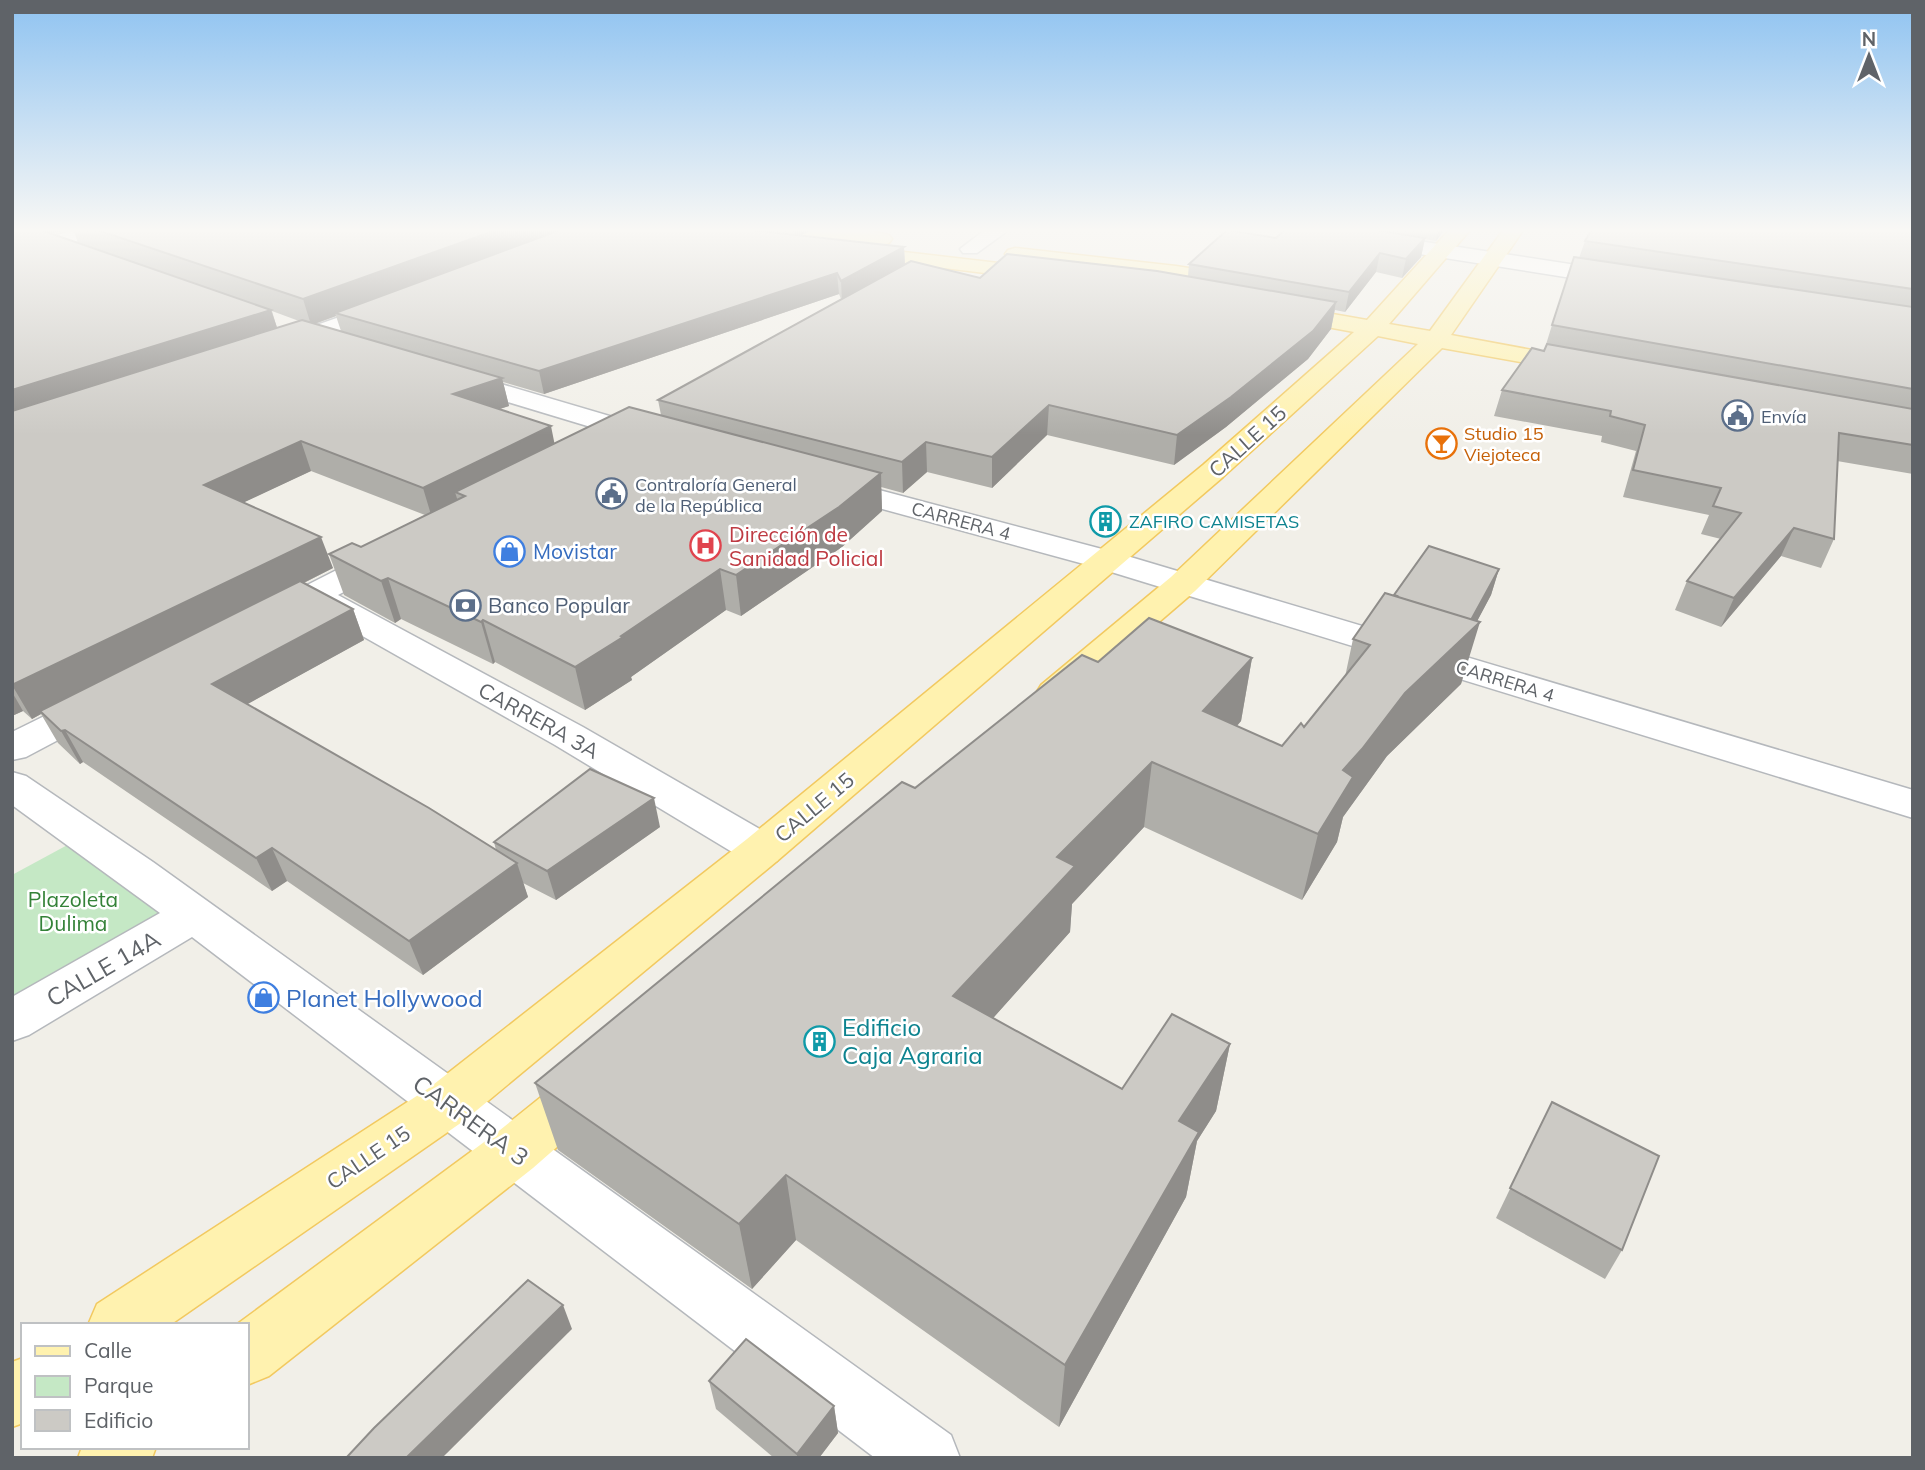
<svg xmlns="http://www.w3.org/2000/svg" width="1925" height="1470" viewBox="0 0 1925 1470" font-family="Mulish,sans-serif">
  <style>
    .green { fill: #c5e8c5 }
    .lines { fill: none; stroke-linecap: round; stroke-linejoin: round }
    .minor-casing { stroke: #b5b8bc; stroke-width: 3 }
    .major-casing { stroke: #f2c960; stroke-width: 3 }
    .minor { fill: #fff; fill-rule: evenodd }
    .major { fill: #fff2af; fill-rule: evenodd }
    .wall { fill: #afaea9; fill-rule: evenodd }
    .shaded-wall { fill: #8f8d8a }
    .building { fill: #cccac5; stroke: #8f8d8a; stroke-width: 2 }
    .labels { text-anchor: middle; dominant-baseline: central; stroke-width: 5; stroke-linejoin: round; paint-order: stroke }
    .far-service-label { font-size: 18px; fill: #4e5e75; stroke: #fff; text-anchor: start }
    .far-food-label { font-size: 18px; fill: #c56008; stroke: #fff; text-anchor: start }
    .far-street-label { font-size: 18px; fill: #5f6368; stroke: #fff }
    .far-culture-label { font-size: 18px; fill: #0d838f; stroke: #fff; text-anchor: start }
    .street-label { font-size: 21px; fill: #5f6368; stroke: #fff }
    .health-label { font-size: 21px; fill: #be3a42; stroke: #fff; text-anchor: start }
    .shop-label { font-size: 21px; fill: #366cbe; stroke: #fff; text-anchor: start }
    .service-label { font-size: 21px; fill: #4e5e75; stroke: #fff; text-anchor: start }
    .park-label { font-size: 21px; fill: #348238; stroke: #fff }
    .near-street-label { font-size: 24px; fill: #5f6368; stroke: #fff }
    .near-shop-label { font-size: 24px; fill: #366cbe; stroke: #fff; text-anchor: start }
    .near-culture-label { font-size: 24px; fill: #0d838f; stroke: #fff; text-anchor: start }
  </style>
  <rect width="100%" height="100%" fill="#f1efe8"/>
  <path class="green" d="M84,836L187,911L12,1017V875Z"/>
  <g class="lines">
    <defs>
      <g id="minor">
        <path d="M79,229H114L111,233L12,259V247Z"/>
        <path d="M986,229H1010L977,253H963L960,249Z"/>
        <path d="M1289,229H1340L1622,272L1630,274L1633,279L1630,284L1622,286L1299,235Z"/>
        <path d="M388,300L396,302L399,307L396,312L289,351L280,353L271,351L268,346L271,341Z"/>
        <path d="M457,371L657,430L661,436L657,442L647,444L448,384L444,379L448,374Z"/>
        <path d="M830,477L1117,553L1913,790V818L1095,567L820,492L815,486L820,480Z"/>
        <path d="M387,547L398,550L403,557L398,564L338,595L583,727L777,839L783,850L777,861L762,865L747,861L555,745L313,608C295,618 280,628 260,623L255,616L260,609L376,550Z"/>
        <path d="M96,694L109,697L115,705L109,713L26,757L12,760V732L83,697Z"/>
        <path d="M12,772L26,776L153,862L951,1435L960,1458H875L192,937L29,1035L12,1041V997L160,913L12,805Z"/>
      </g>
      <g id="major">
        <path d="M780,229C816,229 854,226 889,235L892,239L889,243L882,245L790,235Z"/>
        <path d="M1450,229H1471L1389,324L1430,331L1504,229H1524L1451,335L1586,360L1589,365L1586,370L1577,372L1442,348L1195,591L1067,701L1054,704L1041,701L1036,693L1041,685L1171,577L1418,344L1378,336L1223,477L777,861L465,1120L170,1325H88L97,1304L429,1088L747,839L1203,465L1354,332L1273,317L1270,312L1273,307L1281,305L1367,320Z"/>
        <path d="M852,246L1042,268L1050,269L1053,274L1050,279L1042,280L845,256L842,252L845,248Z"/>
        <path d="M1015,248L1176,266L1240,276L1248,278L1251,283L1248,288L1240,290L1176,278L1008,258L1005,254L1008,250Z"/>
        <path d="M589,1066L607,1073L615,1088L607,1103L533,1168L269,1376L247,1385V1325H236L495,1134L571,1073Z"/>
        <path d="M23,1358V1423L12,1427V1362Z"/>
        <path d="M82,1447H156L152,1458H78Z"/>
      </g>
    </defs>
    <use href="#minor" class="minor-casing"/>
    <use href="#major" class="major-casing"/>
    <use href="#minor" class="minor"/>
    <use href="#major" class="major"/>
  </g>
  <g class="wall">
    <path d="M12,229H69L52,234L78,243L73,229H815L800,236L904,247L905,265L980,278L1188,276L1189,264L1276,238L1286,229H1445L1436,241L1425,239L1421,257L1402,278L1376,272L1345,312L1335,310L1331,329L1308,359L1226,427L1174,465L1047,435L992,488L927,472L903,493L881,487L882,511L842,547L741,616L726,610L631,677L632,680L585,710L495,662L493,664L401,619L395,623L344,595L329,554L361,547L425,515L311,471L244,502L333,568L304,583L353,609L364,640L247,704L496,850L494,842L660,827L556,900L523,883L528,897L423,975L287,881L272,891L83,762L80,764L58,743L41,714L32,719L23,711L12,716ZM839,294L841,299L658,400L661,415L555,444L499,409L509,406L503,382L544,394ZM272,311L299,321L277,328ZM336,316L341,331L315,324Z"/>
    <path d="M1913,229V474L1837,461L1834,539L1821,568L1781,556L1721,627L1675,610L1687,581L1721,539L1701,534L1709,515L1623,497L1636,451L1601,442L1602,436L1494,416L1502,390L1544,351L1552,325L1579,258L1585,241Z"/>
    <path d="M1499,569L1491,595L1477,621L1461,684L1387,756L1343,817L1337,842L1302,900L1144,827L1072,904L1070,932L993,1018L1122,1089L1230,1044L1216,1111L1197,1141L1186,1197L1059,1427L796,1240L752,1289L558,1150L535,1083L915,788L1098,662L1252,658L1241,721L1237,726L1282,746L1304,727L1345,677L1353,639L1394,595Z"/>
    <path d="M1552,1102L1622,1250L1605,1279L1496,1218Z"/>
    <path d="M709,1381L834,1406L838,1433L819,1458H774L716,1409Z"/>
  </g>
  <g class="shaded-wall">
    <path d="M48,229H69L50,234Z"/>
    <path d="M499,229H568L335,313L336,316L311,325L303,299Z"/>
    <path d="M795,229H815L796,237Z"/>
    <path d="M1438,229H1445L1436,241Z"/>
    <path d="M1425,238L1421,257L1402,278L1406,259Z"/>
    <path d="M904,247L905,268L842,302L841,281Z"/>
    <path d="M1380,253L1376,272L1345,312L1349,292Z"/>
    <path d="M837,273L839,294L544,394L539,371Z"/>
    <path d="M1336,302L1331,329L1308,359L1226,427L1174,465L1177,435Z"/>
    <path d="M271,310L280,336L12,423V390Z"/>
    <path d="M502,378L509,406L460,422L453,394Z"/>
    <path d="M1049,405L1047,435L992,488V457Z"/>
    <path d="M551,426L557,456L455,492L459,505L432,518L423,488Z"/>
    <path d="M301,441L311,471L217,515L204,485Z"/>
    <path d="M926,442L927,472L903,493L902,462Z"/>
    <path d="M881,473L882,511L842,547L741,616L736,575Z"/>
    <path d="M1794,528L1781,556L1721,627L1734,598Z"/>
    <path d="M321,537L333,568L42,714L40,711L41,714L32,719L12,685Z"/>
    <path d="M720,569L726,610L631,677L632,680L585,710L575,667Z"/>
    <path d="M1499,569L1491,595L1473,629L1480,622L1461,684L1387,756L1343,817L1337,842L1302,900L1318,834L1343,770L1405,693L1468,625Z"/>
    <path d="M388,578L401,619L395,623L381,581Z"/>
    <path d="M353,609L364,640L226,716L212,684Z"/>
    <path d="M483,620L495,662L493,664L481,622Z"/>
    <path d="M1252,658L1241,721L1194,775L1203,711Z"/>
    <path d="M12,692L23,711L12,716Z"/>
    <path d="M65,730L83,762L80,764L61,731Z"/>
    <path d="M1152,762L1144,827L1072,904L1070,932L953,1063V996L1057,857Z"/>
    <path d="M654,798L660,827L556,900L547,871Z"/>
    <path d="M272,848L287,881L272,891L256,858Z"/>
    <path d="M517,863L528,897L423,975L409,941Z"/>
    <path d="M1230,1044L1216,1111L1197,1141L1186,1197L1059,1427L1065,1365L1179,1121Z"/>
    <path d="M786,1175L796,1240L752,1289L739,1224Z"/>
    <path d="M563,1305L572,1329L442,1458H406Z"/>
    <path d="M834,1406L838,1433L819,1458H797V1454Z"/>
  </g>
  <g class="building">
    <path d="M12,229H38L271,310L12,390Z"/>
    <path d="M94,229H499L303,299Z"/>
    <path d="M563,229H741L904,247L841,281L837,273L539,371L335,313Z"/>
    <path d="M1286,229H1369L1425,238L1406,259L1380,253L1349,292L1189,264L1227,230L1276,238Z"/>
    <path d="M1592,229H1913V289L1585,241Z"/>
    <path d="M1007,254L1157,271L1336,302L1313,331L1231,397L1177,435L1049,405L992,457L926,442L902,462L658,400L911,261L980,278Z"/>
    <path d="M1574,257L1913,307V389L1552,325Z"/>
    <path d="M302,320L502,378L453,394L551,426L423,488L301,441L204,485L321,537L12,685V411Z"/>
    <path d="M1547,344L1913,409V445L1839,433L1834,539L1794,528L1734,598L1687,581L1741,513L1713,506L1721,488L1633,470L1645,425L1610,416L1611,411L1502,390L1532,348L1544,351Z"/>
    <path d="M629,407L881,473L839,507L736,575L720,569L621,636L623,637L575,667L483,620L481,622L388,578L381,581L329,554L352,543L361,547L465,496L455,492Z"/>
    <path d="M1429,546L1499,569L1471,620L1396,597L1397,596L1394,595Z"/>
    <path d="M300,581L353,609L212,684L429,808L517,863L409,941L272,848L256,858L65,730L61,731L40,711Z"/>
    <path d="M1385,593L1480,622L1405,693L1362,749L1343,770L1353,777L1318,834L1152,762L1057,857L1075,866L953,996L1122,1089L1172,1014L1230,1044L1179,1121L1199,1132L1065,1365L786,1175L739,1224L535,1083L902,782L915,788L1082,655L1098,662L1149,618L1252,658L1203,711L1282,746L1301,723L1304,727L1370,645L1353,639Z"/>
    <path d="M590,769L654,798L547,871L494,842Z"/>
    <path d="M1552,1102L1659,1156L1622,1250L1510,1188Z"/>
    <path d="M528,1280L563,1305L406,1458H346L374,1428Z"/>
    <path d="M746,1339L834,1406L797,1454L709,1381Z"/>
  </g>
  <linearGradient id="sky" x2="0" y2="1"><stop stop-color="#8fc3f1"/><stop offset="0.53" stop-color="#f9f8f5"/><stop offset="1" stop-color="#f9f8f5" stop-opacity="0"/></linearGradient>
  <rect width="1925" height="435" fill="url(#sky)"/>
  <defs>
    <symbol id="civic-ring" viewBox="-11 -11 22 22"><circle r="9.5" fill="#fff" stroke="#5c6f8a" stroke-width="1.5"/><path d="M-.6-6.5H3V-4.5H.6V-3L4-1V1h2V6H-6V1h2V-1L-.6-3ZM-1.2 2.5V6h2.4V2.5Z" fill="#5c6f8a"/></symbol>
    <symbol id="bar-ring" viewBox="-11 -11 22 22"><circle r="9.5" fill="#fff" stroke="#e8710a" stroke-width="1.5"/><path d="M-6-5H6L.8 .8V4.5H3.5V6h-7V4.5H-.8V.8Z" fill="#e8710a"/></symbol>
    <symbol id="building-ring" viewBox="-11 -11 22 22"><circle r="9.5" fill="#fff" stroke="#0f9aa8" stroke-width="1.5"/><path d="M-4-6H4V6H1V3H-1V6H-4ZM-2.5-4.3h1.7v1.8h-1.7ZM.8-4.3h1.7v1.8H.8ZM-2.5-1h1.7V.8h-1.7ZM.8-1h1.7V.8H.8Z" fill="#0f9aa8"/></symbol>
    <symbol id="hospital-ring" viewBox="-11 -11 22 22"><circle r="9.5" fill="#fff" stroke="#e0444e" stroke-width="1.5"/><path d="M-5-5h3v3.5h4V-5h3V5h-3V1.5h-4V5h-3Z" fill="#e0444e"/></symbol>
    <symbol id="shop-ring" viewBox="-11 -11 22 22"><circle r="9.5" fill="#fff" stroke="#3f7fe0" stroke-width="1.5"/><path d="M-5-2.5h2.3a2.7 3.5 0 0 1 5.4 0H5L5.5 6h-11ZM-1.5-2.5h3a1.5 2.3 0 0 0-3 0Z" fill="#3f7fe0"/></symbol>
    <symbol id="bank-ring" viewBox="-11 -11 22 22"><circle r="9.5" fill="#fff" stroke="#5c6f8a" stroke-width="1.5"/><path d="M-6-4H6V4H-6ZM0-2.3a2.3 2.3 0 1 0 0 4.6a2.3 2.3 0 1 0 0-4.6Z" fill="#5c6f8a"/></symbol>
  </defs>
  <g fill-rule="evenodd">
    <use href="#civic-ring" x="1720" y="398" width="35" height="35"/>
    <use href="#bar-ring" x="1424" y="426" width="35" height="35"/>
    <use href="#civic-ring" x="594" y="476" width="35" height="35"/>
    <use href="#building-ring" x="1088" y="504" width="35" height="35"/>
    <use href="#hospital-ring" x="688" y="528" width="35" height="35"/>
    <use href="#shop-ring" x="492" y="534" width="35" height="35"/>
    <use href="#bank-ring" x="448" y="588" width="35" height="35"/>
    <use href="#shop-ring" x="246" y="980" width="35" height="35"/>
    <use href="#building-ring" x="802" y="1024" width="35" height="35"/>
  </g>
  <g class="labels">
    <g class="far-service-label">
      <text x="1761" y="416">Envía</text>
      <text x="635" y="484">Contraloría General<tspan x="635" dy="21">de la República</tspan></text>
    </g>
    <g class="far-food-label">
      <text x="1464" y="433">Studio 15<tspan x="1464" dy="21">Viejoteca</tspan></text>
    </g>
    <g class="far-street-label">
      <text transform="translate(961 521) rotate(15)">CARRERA 4</text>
      <text transform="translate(1505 681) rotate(17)">CARRERA 4</text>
    </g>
    <g class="far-culture-label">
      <text x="1129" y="521">ZAFIRO CAMISETAS</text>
    </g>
    <g class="street-label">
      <text transform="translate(1247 441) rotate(-42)">CALLE 15</text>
      <text transform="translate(539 720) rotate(29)">CARRERA 3A</text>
      <text transform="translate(814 807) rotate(-40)">CALLE 15</text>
      <text transform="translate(368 1157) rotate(-34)">CALLE 15</text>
    </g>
    <g class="health-label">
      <text x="729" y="534">Dirección de<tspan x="729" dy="24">Sanidad Policial</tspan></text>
    </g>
    <g class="shop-label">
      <text x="533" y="551">Movistar</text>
    </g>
    <g class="service-label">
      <text x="488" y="605">Banco Popular</text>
    </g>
    <g class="park-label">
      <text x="73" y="899">Plazoleta<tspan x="73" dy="24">Dulima</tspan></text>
    </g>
    <g class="near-street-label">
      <text transform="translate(103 968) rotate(-30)">CALLE 14A</text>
      <text transform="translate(471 1120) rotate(36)">CARRERA 3</text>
    </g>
    <g class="near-shop-label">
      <text x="286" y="998">Planet Hollywood</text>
    </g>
    <g class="near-culture-label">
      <text x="842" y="1027">Edificio<tspan x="842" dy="28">Caja Agraria</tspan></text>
    </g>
  </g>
  <rect width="1925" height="1470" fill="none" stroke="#5f6368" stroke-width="28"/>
  <rect x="21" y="1323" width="228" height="126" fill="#ffffff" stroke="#bfc1c3" stroke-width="2"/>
  <rect x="35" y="1346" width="35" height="10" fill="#fff2af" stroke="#bfc1c3" stroke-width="2"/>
  <text x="84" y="1358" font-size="21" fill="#5f6368">Calle</text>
  <rect x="35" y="1376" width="35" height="21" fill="#c5e8c5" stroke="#bfc1c3" stroke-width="2"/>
  <text x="84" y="1393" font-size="21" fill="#5f6368">Parque</text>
  <rect x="35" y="1410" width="35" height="21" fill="#cccac5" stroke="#bfc1c3" stroke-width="2"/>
  <text x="84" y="1428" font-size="21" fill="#5f6368">Edificio</text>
  <g transform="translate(1869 56)" stroke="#ffffff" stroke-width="5" paint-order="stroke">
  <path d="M0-5L12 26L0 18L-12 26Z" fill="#5f6368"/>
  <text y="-10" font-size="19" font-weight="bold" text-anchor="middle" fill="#5f6368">N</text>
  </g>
</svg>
